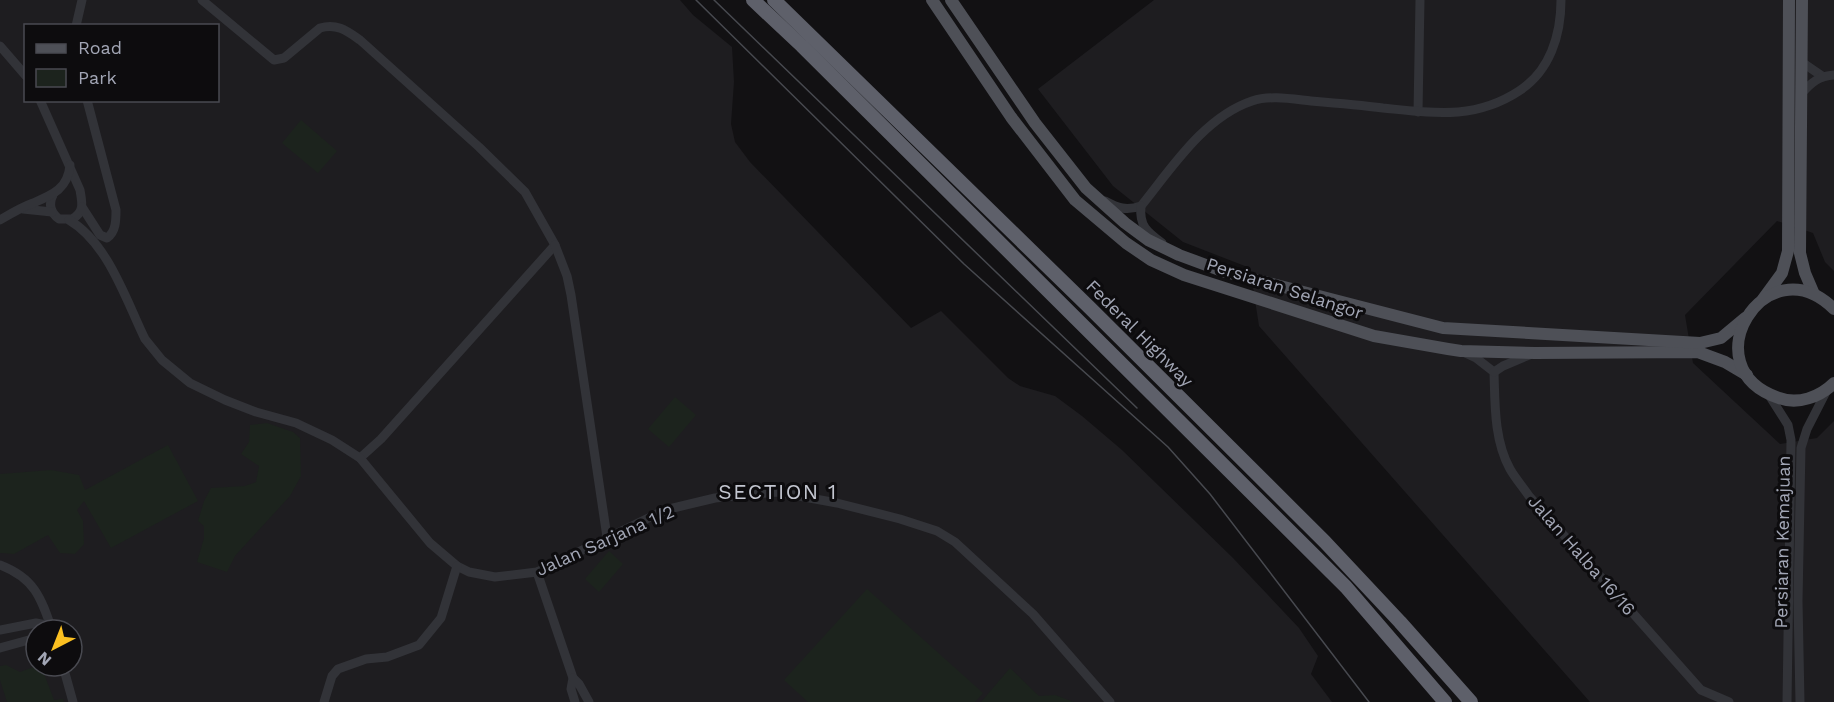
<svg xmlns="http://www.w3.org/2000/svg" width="1834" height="702" viewBox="0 0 1834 702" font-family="'Work Sans',sans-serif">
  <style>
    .built { fill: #1e1d20; fill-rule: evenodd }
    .green { fill: #1c231d }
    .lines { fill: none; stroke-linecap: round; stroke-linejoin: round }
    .minor { stroke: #323338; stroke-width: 9 }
    .major { stroke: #4e5057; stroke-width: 12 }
    .highway { stroke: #5e606a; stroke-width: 14 }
    .tram { stroke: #47494f; stroke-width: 1.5 }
    .labels { text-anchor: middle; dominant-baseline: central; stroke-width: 6; stroke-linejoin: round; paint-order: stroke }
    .street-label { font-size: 18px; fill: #a2a6b5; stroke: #0d0c0e }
    .quarter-label { font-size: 21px; letter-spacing: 1.5px; fill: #c3c6d0; stroke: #0d0c0e }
  </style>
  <rect width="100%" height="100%" fill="#121113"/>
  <g class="built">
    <path d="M0,0H680L693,15L732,47L734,82L731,124L735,142L750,162L911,328L941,311L1008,378L1020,386L1055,396L1082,416L1122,450L1233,558L1299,628L1318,656L1311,674L1332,702H0ZM26,26H218V100H26ZM36,630H72V666H36Z"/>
    <path d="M1154,0H1834V271L1825,262L1813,233L1777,221L1685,315L1693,363L1780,444L1817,438L1834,421V702H1590L1259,326L1250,268L1183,242L1113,186L1038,89Z"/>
  </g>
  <g class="green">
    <path d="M301,120L337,151L318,173L282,143Z"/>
    <path d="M675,397L696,415L669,447L648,429Z"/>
    <path d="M267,423L293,432L300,438L301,476L290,496L235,556L227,572L197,562L204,538V526L198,521L204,501L211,488L245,486L256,482L259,466L241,454L249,442L250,425Z"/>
    <path d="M168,445L198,501L111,548L84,501L77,510L83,521L84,544L75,554L60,553L48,535L14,554L0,553V474L51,470L79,475L85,490Z"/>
    <path d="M609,551L623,564L599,592L585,579Z"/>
    <path d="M867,589L983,693L975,702H808L784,680Z"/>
    <path d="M6,665L20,672L36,666L43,671L54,700L63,699L64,702H7L0,680V666Z"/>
    <path d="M1010,668L1039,696L1055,695L1074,702H981Z"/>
  </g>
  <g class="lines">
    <g class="minor">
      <path d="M202,0L274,60L284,58L320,28C337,23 347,31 360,40L479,147L525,192L555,245L381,439L360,458"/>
      <path d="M76,26L82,0"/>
      <path d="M0,46L26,76"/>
      <path d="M1803,63L1822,76"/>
      <path d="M1802,93C1812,82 1819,76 1834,75"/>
      <path d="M40,100L80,190C82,202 85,212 72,219H59C51,213 48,205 53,195"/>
      <path d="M1418,112L1420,0"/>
      <path d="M1105,201C1118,208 1126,211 1141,206C1171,169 1204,117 1252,101C1270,95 1292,99 1311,101C1335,103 1359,105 1383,108C1433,113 1475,120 1519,91C1550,71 1561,35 1561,0"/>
      <path d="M1141,206C1139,226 1147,232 1162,243"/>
      <path d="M82,207L100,235L107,238C116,232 116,220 116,210L87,100"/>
      <path d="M23,209L52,212"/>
      <path d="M0,220C10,214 22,207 33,203C52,195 68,189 70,165"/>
      <path d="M69,220C108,243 126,300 145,339L162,360L190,383L225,400L256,412L296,423L332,440L360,458L430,543L457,566L469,572L495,577L537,572L665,510L715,498L777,492L837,503L900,519L937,531L955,542L1033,614L1110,702"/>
      <path d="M555,245L567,276L571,295L607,537"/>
      <path d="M1463,352L1476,358L1494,372C1495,404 1494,440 1510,469C1515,478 1523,487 1529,496L1701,690L1729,702"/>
      <path d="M1494,372L1503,366L1529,355"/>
      <path d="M1769,395L1788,425L1791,440L1787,702"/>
      <path d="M0,565C34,578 41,597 52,630"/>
      <path d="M537,572L573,678L571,689L575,702"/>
      <path d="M0,630L36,623L51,626L49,628"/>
      <path d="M0,648L36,638"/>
      <path d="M63,666L73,702"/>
      <path d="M573,678L579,684L589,702"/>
      <path d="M324,702L332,676L338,669L366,659L387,657L419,645L441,618L457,566"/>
      <path d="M1800,702L1798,601L1801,448L1807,429L1828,388"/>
    </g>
    <g class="major">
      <path d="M932,0L1011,117L1075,200L1126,243L1151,260L1184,275L1374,336L1448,349L1461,351L1535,353L1698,352L1725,362L1747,375"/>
      <path d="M951,0L1035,123L1086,188L1125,223L1148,240L1179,255L1222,271L1443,328L1700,343L1721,338L1745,318"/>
      <path d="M1802,0L1800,253L1805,273L1814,294"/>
      <path d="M1763,299L1782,273L1788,251L1789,0"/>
      <path d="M1834,309C1766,242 1689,368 1779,398C1798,405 1820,397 1834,383"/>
    </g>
    <g class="highway">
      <path d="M753,0L802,46L1346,587L1445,702"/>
      <path d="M774,0L1090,308L1325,542L1400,622L1471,702"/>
    </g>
    <g class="tram">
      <path d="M696,0L964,264L1168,447L1210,494L1369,702"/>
      <path d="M714,0L1137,408"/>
    </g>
  </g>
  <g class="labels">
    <g class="street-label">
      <text transform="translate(1285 288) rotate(18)">Persiaran Selangor</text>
      <text transform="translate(1140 333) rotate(45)">Federal Highway</text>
      <text transform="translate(605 540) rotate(-24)">Jalan Sarjana 1/2</text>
      <text transform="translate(1782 542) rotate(-89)">Persiaran Kemajuan</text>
      <text transform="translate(1582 555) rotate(49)">Jalan Halba 16/16</text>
    </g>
    <g class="quarter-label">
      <text x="778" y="491">SECTION 1</text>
    </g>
  </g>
  <rect x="24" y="24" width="195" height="78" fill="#0d0c0e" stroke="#494a51" stroke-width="1.5"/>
  <rect x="36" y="44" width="30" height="9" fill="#4e5057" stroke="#494a51" stroke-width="1.5"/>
  <text x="78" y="54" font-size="18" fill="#a2a6b5">Road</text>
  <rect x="36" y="69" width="30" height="18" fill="#1c231d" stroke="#494a51" stroke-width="1.5"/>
  <text x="78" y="84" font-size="18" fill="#a2a6b5">Park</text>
  <g transform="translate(54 648) rotate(222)"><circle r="28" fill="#0d0c0e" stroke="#494a51" stroke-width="1.5"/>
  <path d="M0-4.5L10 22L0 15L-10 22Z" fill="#fbc021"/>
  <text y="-9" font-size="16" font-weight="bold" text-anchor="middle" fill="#a2a6b5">N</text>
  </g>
</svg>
